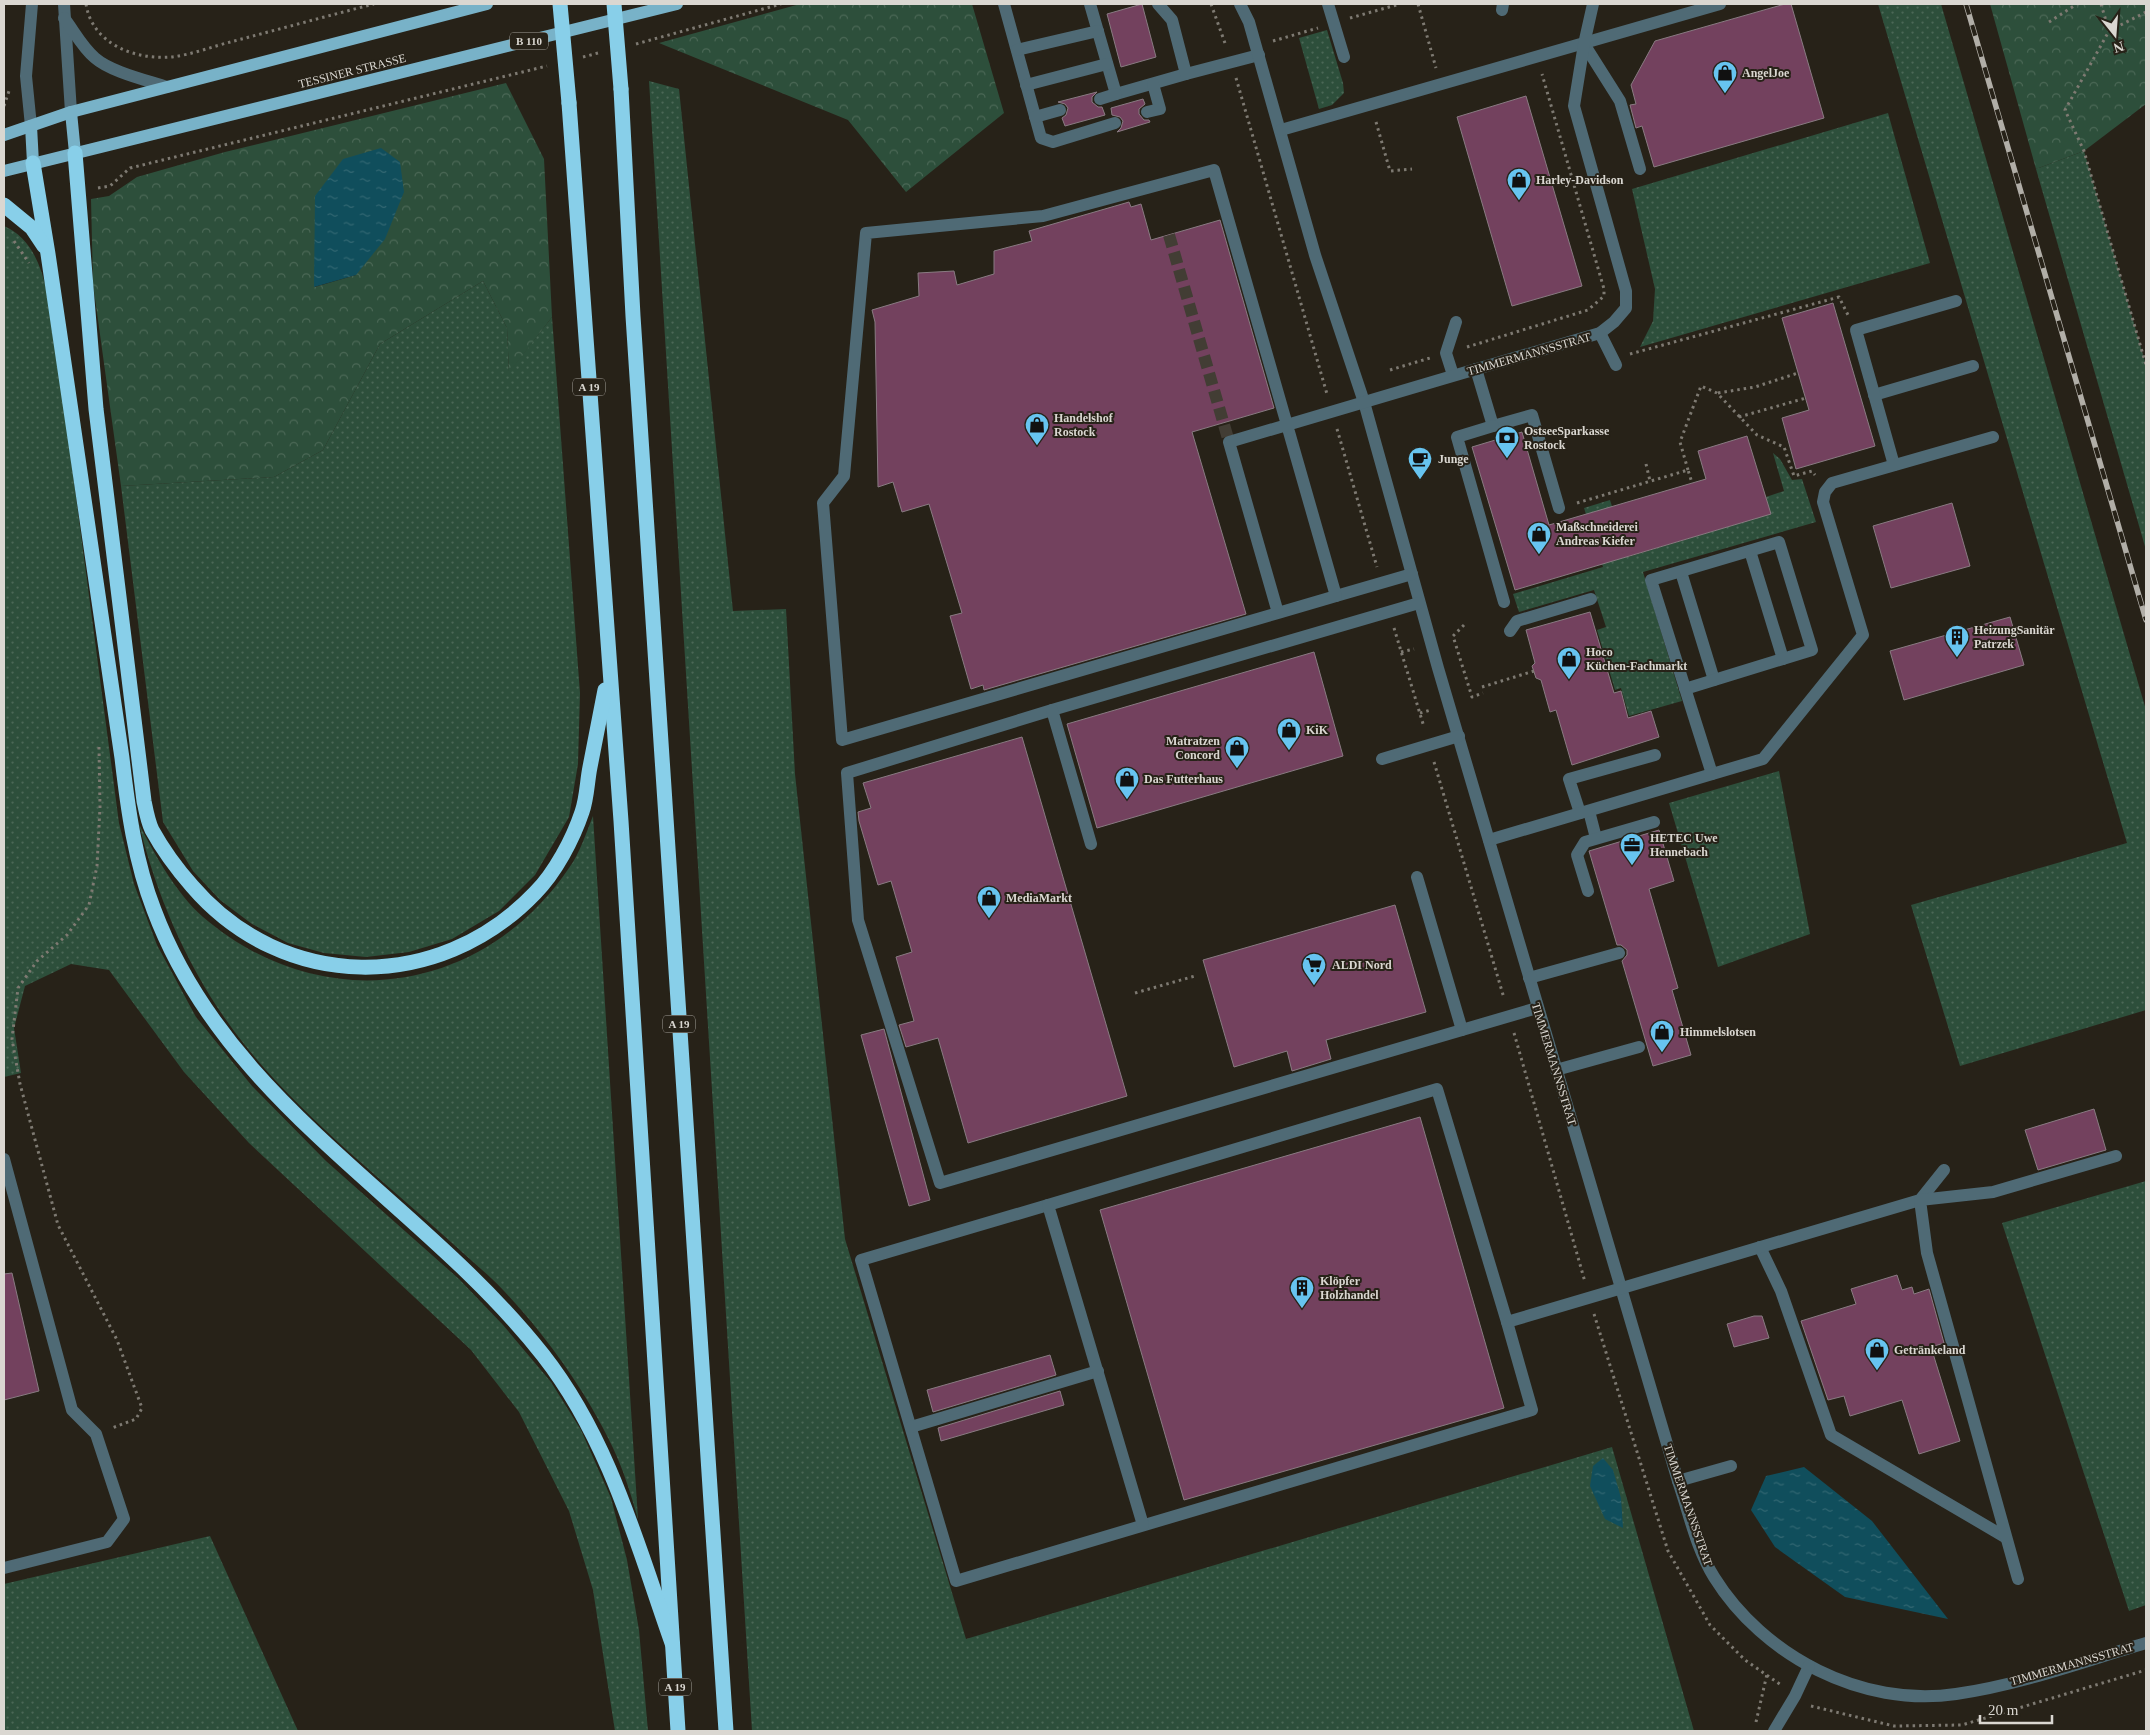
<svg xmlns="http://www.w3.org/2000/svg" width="2150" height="1735" viewBox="0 0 2150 1735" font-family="Georgia,serif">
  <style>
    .grass { fill: url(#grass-dots) }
    .forest { fill: url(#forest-crowns); fill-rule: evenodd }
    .water { fill: url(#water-ripples) }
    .building { fill: #73415e; stroke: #897b82 }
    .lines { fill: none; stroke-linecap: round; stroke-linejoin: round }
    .minor-tunnel { stroke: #423d34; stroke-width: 12; stroke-dasharray: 12 6; stroke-linecap: butt }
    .path { stroke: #7e7a72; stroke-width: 3; stroke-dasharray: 2.5 4; stroke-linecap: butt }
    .minor { stroke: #4f6a75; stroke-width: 12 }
    .major { stroke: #78b2c8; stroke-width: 12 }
    .highway { stroke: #88cfe9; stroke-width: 15 }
    .rail-casing { stroke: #b1aea7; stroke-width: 5.5 }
    .rail { stroke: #272218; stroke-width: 4; stroke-dasharray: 11; stroke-linecap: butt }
    .highway-bridge { stroke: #88cfe9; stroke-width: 15 }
    .labels { text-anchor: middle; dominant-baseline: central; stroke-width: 4; stroke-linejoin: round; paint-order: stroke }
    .shield { fill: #272218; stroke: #a4a19a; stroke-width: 1 }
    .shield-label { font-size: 11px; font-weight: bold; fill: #dad7d1 }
    .street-label { font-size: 12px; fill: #dad7d1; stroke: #272218 }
    .poi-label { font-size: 12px; font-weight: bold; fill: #dad7d1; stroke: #272218; text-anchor: start }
  </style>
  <defs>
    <pattern id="grass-dots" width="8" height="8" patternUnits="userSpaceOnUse" patternTransform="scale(1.25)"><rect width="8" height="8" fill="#2d4f3b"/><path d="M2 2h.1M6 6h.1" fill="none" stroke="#4b6856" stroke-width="1.8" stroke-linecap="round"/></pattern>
    <pattern id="forest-crowns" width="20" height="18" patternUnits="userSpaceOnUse" patternTransform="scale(1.25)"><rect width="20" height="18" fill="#2d4f3b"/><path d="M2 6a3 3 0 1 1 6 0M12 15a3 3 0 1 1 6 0" fill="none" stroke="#4b6856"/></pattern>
    <pattern id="water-ripples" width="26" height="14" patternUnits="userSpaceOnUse" patternTransform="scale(1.25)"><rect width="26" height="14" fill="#104e5c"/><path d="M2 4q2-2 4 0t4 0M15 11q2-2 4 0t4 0" fill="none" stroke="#326772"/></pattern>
  </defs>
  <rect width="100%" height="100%" fill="#272218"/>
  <g class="grass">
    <path d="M1878,4H1941L2146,710V1010L1960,1066L1911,905L2127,843Z"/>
    <path d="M1327,30L1343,83L1344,93L1332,105L1319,109L1299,38Z"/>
    <path d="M649,81L679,89L733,611L786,609L795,774L845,1239L966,1639L1612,1447L1694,1731H752Z"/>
    <path d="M1888,113L1930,263L1640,347L1653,321L1655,289L1632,189Z"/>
    <path d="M2084,151L2146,365V550L2036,169Z"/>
    <path d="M4,226C43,243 47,293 54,330L119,823L134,884L157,945L196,1017L252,1086L326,1161L459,1279L503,1325L551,1382L581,1430L611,1498L627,1560L639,1630L648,1731H615L593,1590L569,1511L519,1412L471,1350L249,1143L184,1072L109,970L71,964L25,986L14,1028L21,1073L4,1077Z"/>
    <path d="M483,281L507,328L509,372L552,317L580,693L578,764L569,817L535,875L499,911L452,939L409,952L366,957L324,953L288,943L252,924L220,900L193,871L163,822L121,486L274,477L323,450L380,344Z"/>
    <path d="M1773,453L1780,459L1792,480L1802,479L1816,522L1643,572L1682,701L1629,716L1621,688L1615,690L1597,630L1606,627L1594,590L1519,612L1513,594L1603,567L1584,508L1610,500L1628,557L1770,514L1766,497L1784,491Z"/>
    <path d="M1779,771L1810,934L1718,967L1669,803Z"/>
    <path d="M593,816L638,1519C631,1495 624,1471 613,1448C586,1391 547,1337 504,1291C488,1274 469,1259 452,1243C382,1179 303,1118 244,1044C193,980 158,902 139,824C155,855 176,893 203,917C321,1018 482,996 569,868C580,853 586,833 593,816Z"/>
    <path d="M2146,1181V1605L2129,1611L2002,1223Z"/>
    <path d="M210,1536L298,1731H4V1584Z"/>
  </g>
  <g class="forest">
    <path d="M800,4H972L1004,113L906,192L848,120L659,43Z"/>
    <path d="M1990,4H2146V104L2084,151L2036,169Z"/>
    <path d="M506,83L544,159L552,317L509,373L507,328L483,281L380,344L323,450L274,477L121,486L93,284L91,199L109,196L137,177L225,152ZM315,196L356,275L315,287Z"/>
  </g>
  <g class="water">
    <path d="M381,148L400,162L404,192L385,239L356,275L314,287L315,196L343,159Z"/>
    <path d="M1603,1458L1613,1470L1621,1498L1623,1528L1605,1519L1590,1486L1593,1466Z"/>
    <path d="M1804,1467L1872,1521L1948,1619L1845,1597L1775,1547L1751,1510L1766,1476Z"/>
  </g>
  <g class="building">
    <path d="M1142,4L1156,57L1121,67L1107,14Z"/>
    <path d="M1785,4H1791L1824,118L1654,167L1642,126L1636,128L1630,105L1636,104L1631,85L1655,41Z"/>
    <path d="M1097,92L1092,97V102L1098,107H1102L1105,115L1065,126L1062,118L1066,115L1068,108L1065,104L1058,102Z"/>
    <path d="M1526,96L1582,286L1512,306L1457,117Z"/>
    <path d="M1143,99L1145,104L1139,109V114L1144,120H1149L1150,122L1117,132L1121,128L1123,121L1120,117L1112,115L1111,108Z"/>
    <path d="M1129,202L1131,207L1141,204L1151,240L1220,220L1274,408L1192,432L1246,614L984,690L983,685L971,689L950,616L962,613L929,504L902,512L893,482L878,487L875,322L872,310L919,296L918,273L954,271L957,285L994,274V251L1032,241L1029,231Z"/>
    <path d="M1833,303L1875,446L1796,469L1782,418L1809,410L1782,318Z"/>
    <path d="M1522,432L1549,525L1706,479L1698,451L1747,436L1771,514L1515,590L1472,447Z"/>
    <path d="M1952,503L1970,566L1891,588L1873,526Z"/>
    <path d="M1590,612L1614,693L1621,691L1628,718L1651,711L1659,737L1572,765L1556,710L1550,712L1541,680L1536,678L1532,666L1535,663L1526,630Z"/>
    <path d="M2010,617L2024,665L1904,700L1890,651Z"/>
    <path d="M1314,652L1343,756L1097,828L1067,724Z"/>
    <path d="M1022,737L1127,1096L968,1143L938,1038L906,1047L899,1025L914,1021L896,957L912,952L891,881L878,885L859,821L858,812L871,808L863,783Z"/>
    <path d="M1659,830L1674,881L1649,889L1678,988L1672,990L1691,1055L1653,1066L1622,961L1627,955V950L1621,945H1617L1589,851Z"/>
    <path d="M1395,905L1426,1012L1326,1040L1331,1059L1292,1071L1287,1051L1234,1067L1203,960Z"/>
    <path d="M884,1029L930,1200L909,1206L861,1035Z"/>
    <path d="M2094,1109L2106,1150L2038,1170L2025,1130Z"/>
    <path d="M1420,1117L1504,1408L1184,1500L1100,1210Z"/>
    <path d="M12,1273L39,1391L4,1400V1274Z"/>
    <path d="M1897,1275L1902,1290L1912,1287L1914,1294L1929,1289L1944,1343L1931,1347L1960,1441L1919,1454L1902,1400L1850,1416L1844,1396L1828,1400L1801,1321L1856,1304L1851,1289Z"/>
    <path d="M1754,1316H1762L1769,1338L1734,1347L1727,1324Z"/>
    <path d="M1050,1355L1056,1375L933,1412L927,1390Z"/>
    <path d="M1060,1391L1064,1405L941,1441L938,1428Z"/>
  </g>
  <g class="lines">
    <path class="minor-tunnel" d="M1169,235L1229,442"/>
    <g class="path">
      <path d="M86,4C92,44 135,60 171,57C191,55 214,46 234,41C280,29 327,16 374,4"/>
      <path d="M1211,4L1226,46"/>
      <path d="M1418,4L1436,68"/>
      <path d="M2101,4L2109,31"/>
      <path d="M2146,12L2109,31L2065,110L2084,151L2146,365"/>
      <path d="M1350,18L1400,4"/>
      <path d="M2049,22L2077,4"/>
      <path d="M1273,41L1318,28"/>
      <path d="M636,44L781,4"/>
      <path d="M583,57L598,53"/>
      <path d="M1236,78L1327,394"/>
      <path d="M4,106L9,91"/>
      <path d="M1376,122L1390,171L1412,169"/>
      <path d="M98,188L110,186L130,168L547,66"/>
      <path d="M14,241L29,263"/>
      <path d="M1467,347L1588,310L1604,296V289L1542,74"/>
      <path d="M1630,354L1839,297L1848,315"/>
      <path d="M1390,370L1430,358"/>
      <path d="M1718,393L1755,387L1798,373"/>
      <path d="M1739,417L1806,398"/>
      <path d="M1337,429L1377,567"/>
      <path d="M1646,464L1650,481"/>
      <path d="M1688,470L1680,442L1701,386L1717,393L1757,435L1784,447L1794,476L1812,471L1815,475"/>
      <path d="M1577,503L1688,470L1692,483"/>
      <path d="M1464,625L1453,636L1472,697L1483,693"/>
      <path d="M1394,628L1424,727"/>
      <path d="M1401,652L1414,649"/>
      <path d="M1482,687L1534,671"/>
      <path d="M1420,713L1431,710"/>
      <path d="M99,747L100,807L97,866L89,905L67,935L37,961L18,988L12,1039L20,1084L58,1225L117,1340L142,1408L136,1419L112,1428"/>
      <path d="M1434,762L1504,998"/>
      <path d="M1135,993L1195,976"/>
      <path d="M1514,1033L1585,1282"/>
      <path d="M1594,1314L1668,1551L1710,1625L1745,1660L1781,1685"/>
      <path d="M1811,1706L1894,1726L1962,1725L2146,1670"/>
      <path d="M1756,1722L1767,1674"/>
    </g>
    <g class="minor">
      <path d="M64,4L71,112"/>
      <path d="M1004,4L1041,138L1053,142L1115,123"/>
      <path d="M1090,4L1116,94L1186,74"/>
      <path d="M1158,4L1172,20L1186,74L1259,55"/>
      <path d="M1240,4L1249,22L1315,255L1364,402L1438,668L1678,1481C1689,1513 1696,1548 1714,1577C1763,1656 1862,1708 1956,1694C2020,1685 2085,1661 2146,1643"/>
      <path d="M1328,4L1344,57"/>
      <path d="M1502,10L1503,4"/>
      <path d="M64,18C74,31 82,47 95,58C111,72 146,80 167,87"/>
      <path d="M1584,44L1620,101L1640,169"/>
      <path d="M1017,50L1098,31"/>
      <path d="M1026,85L1107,64"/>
      <path d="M1100,99L1116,94"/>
      <path d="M1147,112L1160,109L1153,84"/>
      <path d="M1035,117L1060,110"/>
      <path d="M31,126L26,76L32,4"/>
      <path d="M1281,130L1720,4"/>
      <path d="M1600,333L1616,365"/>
      <path d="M1476,369L1493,426L1532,415L1559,508"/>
      <path d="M1453,375L1446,353L1456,322"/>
      <path d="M1874,395L1973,366"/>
      <path d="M1493,426L1457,437L1504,602"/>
      <path d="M1894,465L1856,330L1956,301"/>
      <path d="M1750,551L1783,659"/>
      <path d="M1681,572L1714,680"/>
      <path d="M1336,596L1412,574"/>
      <path d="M1419,603L1052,710L847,773L858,920L940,1183L1537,1008"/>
      <path d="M1278,613L1336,596L1214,170L1043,216L866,233L844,476L823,503L842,740L1278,613L1229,442C1353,405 1476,369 1600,333L1614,322L1626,308V291L1574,106L1584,44L1593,4"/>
      <path d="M1510,631L1517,621L1591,599"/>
      <path d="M1685,689L1812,650L1779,542L1651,580L1712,774"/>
      <path d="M1052,710L1091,844"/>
      <path d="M1382,759L1459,736"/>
      <path d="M1589,811L1596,838"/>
      <path d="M1580,813L1569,779L1655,755"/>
      <path d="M1489,840L1763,759L1863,635L1823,502L1825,492L1832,483L1993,437"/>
      <path d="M1417,877L1462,1030"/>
      <path d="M1588,891L1577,855L1585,842L1654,822"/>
      <path d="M1529,978L1619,953"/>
      <path d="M1556,1070L1639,1047"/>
      <path d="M4,1159L72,1410L96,1434L124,1519L107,1542L4,1568"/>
      <path d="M1048,1205L861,1260L956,1581L1532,1410L1507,1322"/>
      <path d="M1760,1247L1781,1291L1831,1435L2005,1537"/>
      <path d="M911,1427L1098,1371"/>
      <path d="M1678,1481L1731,1466"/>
      <path d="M1143,1525L1048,1205L1437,1089L1507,1322L1920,1200L1944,1170"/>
      <path d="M2018,1579L1927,1253L1920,1200L1993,1192L2116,1156"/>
      <path d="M1774,1731L1795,1696L1809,1666"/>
    </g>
    <g class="major">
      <path d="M71,112L75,153"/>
      <path d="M31,126L33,163"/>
      <path d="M4,135L71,112L487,4"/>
      <path d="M4,171L677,4"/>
    </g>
    <g class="highway">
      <path d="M621,89L633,316L726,1731"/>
      <path d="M569,103L621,821L678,1731"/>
      <path d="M75,153L96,409L144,801C146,811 148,822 152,830C163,850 177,869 192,886C283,992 438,994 535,893C555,873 573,839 582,812C587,798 587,782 590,767C595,741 600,715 605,690"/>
      <path d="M33,163L48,254L122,758C128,810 135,861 154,910C227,1105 420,1199 543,1355C609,1439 637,1544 672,1643"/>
      <path d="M4,205L32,228L44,246"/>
    </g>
    <defs>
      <path id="rail" d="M1966,4L2146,620"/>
    </defs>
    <use href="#rail" class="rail-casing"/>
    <use href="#rail" class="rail"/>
    <g class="highway-bridge">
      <path d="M560,4L569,103"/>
      <path d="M614,4L621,89"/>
    </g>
  </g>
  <defs>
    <symbol id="shop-pin" viewBox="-11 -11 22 30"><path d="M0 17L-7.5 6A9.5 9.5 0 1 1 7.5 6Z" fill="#67c4f0" stroke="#272218"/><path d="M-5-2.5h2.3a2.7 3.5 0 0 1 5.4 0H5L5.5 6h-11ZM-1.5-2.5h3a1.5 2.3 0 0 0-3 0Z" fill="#111"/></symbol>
    <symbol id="bank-pin" viewBox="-11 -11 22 30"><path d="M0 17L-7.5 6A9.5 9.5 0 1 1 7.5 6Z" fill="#67c4f0" stroke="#272218"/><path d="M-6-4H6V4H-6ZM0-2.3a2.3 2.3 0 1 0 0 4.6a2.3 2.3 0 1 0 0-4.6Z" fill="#111"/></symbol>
    <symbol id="cafe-pin" viewBox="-11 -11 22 30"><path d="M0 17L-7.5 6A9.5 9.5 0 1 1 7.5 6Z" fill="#67c4f0" stroke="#272218"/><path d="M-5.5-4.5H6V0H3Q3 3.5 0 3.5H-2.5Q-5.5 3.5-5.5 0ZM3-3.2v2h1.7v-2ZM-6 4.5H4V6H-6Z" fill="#111"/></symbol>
    <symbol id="building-pin" viewBox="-11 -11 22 30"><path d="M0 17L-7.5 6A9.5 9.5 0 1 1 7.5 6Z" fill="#67c4f0" stroke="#272218"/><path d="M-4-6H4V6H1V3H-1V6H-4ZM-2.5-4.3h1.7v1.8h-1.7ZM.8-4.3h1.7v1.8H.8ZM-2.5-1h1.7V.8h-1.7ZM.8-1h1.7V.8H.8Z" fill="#111"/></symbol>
    <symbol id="office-pin" viewBox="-11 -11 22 30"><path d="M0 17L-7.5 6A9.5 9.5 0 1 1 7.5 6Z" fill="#67c4f0" stroke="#272218"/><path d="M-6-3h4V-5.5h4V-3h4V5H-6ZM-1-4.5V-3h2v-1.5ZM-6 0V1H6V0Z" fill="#111"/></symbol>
    <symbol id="supermarket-pin" viewBox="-11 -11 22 30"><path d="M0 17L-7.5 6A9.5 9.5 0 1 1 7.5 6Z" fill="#67c4f0" stroke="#272218"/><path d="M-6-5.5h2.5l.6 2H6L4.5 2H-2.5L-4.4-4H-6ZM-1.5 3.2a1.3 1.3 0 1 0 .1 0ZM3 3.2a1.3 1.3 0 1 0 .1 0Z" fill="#111"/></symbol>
  </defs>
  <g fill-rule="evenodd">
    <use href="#shop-pin" x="1711" y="59" width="28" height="38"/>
    <use href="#shop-pin" x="1505" y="166" width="28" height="38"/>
    <use href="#shop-pin" x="1023" y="411" width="28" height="38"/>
    <use href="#bank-pin" x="1493" y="424" width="28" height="38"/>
    <use href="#cafe-pin" x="1406" y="445" width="28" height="38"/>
    <use href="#shop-pin" x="1525" y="520" width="28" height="38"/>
    <use href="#building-pin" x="1943" y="623" width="28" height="38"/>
    <use href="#shop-pin" x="1555" y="645" width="28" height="38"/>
    <use href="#shop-pin" x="1275" y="716" width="28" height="38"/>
    <use href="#shop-pin" x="1223" y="734" width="28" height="38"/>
    <use href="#shop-pin" x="1113" y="765" width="28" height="38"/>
    <use href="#office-pin" x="1618" y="831" width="28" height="38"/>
    <use href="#shop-pin" x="975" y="884" width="28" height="38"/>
    <use href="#supermarket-pin" x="1300" y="951" width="28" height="38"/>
    <use href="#shop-pin" x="1648" y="1018" width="28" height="38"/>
    <use href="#building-pin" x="1288" y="1274" width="28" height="38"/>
    <use href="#shop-pin" x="1863" y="1336" width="28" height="38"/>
  </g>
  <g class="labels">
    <g class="shield">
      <rect x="510" y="32.5" width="38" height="17" rx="4"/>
      <rect x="573" y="378.5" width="32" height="17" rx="4"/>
      <rect x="663" y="1015.5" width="32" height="17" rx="4"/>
      <rect x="659" y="1678.5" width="32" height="17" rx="4"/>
    </g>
    <g class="shield-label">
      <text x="529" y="41">B 110</text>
      <text x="589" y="387">A 19</text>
      <text x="679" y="1024">A 19</text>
      <text x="675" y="1687">A 19</text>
    </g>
    <g class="street-label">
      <text transform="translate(352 71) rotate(-14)">TESSINER STRASSE</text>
      <text transform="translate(1529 354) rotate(-16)">TIMMERMANNSSTRAT</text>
      <text transform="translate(1554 1064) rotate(73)">TIMMERMANNSSTRAT</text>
      <text transform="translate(1688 1505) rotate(71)">TIMMERMANNSSTRAT</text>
      <text transform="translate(2072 1664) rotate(-16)">TIMMERMANNSSTRAT</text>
    </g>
    <g class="poi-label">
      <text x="1742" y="73">AngelJoe</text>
      <text x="1536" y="180">Harley-Davidson</text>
      <text x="1054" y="418">Handelshof<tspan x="1054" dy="14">Rostock</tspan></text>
      <text x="1524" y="431">OstseeSparkasse<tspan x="1524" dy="14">Rostock</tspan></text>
      <text x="1438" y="459">Junge</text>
      <text x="1556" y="527">Maßschneiderei<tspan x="1556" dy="14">Andreas Kiefer</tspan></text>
      <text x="1974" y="630">HeizungSanitär<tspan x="1974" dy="14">Patrzek</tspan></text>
      <text x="1586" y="652">Hoco<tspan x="1586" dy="14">Küchen-Fachmarkt</tspan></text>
      <text x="1306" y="730">KiK</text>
      <text x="1220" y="741" text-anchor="end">Matratzen<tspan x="1220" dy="14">Concord</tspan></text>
      <text x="1144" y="779">Das Futterhaus</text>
      <text x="1650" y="838">HETEC Uwe<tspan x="1650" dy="14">Hennebach</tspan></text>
      <text x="1006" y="898">MediaMarkt</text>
      <text x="1332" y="965">ALDI Nord</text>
      <text x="1680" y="1032">Himmelslotsen</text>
      <text x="1320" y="1281">Klöpfer<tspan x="1320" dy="14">Holzhandel</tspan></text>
      <text x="1894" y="1350">Getränkeland</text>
    </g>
  </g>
  <rect width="2150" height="1735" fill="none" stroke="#dad7d1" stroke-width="10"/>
  <g transform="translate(2115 35) rotate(163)" stroke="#272218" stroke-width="4" paint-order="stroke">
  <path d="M0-4L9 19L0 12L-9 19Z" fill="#dad7d1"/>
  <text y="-8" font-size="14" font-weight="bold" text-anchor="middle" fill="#dad7d1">N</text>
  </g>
  <path d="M1980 1715v8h72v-8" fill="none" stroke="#dad7d1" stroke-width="2.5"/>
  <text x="1988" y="1715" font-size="15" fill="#dad7d1" stroke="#272218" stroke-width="4" paint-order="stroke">20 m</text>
</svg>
